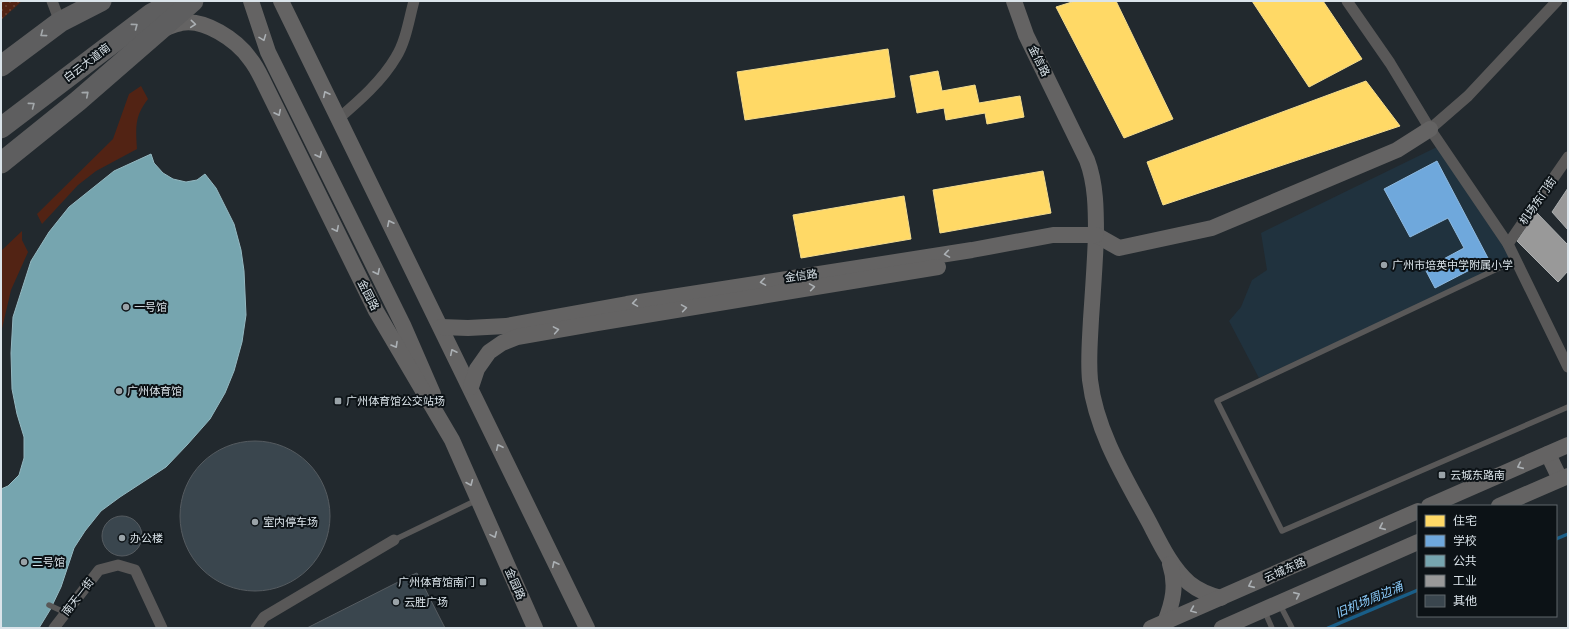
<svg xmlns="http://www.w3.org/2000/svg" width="1569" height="629" viewBox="0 0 1569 629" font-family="'Nunito Sans','Noto Sans SC',sans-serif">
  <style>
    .built { fill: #20323e }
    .grass { fill: #522314 }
    .garden { fill: url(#garden-dots) }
    .homes { fill: #ffd966; stroke: #f4dc8e }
    .schools { fill: #6fa8dc; stroke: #8fbae0 }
    .public { fill: #76a5af; stroke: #94b8c1 }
    .industry { fill: #999; stroke: #adb0b1 }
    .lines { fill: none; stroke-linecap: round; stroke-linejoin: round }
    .stream { stroke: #195e88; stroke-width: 3.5 }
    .building { fill: #3a464e; stroke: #555b60 }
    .lane { stroke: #595858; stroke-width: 5.5 }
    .street { stroke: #595858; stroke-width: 11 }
    .secondary { stroke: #646363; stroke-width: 16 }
    .highway { stroke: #5e5e5f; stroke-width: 21 }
    .oneway { stroke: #abb0b4 }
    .oneway2 { stroke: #a3a8ab }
    .poi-dot { fill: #9aa3a8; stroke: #0c1216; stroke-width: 1.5 }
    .labels { text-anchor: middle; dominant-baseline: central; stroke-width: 4; stroke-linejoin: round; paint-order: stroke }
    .street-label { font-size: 11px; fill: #dbe4ea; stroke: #0c1216 }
    .poi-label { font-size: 11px; fill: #dbe4ea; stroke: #0c1216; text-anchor: start }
    .water-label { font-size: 12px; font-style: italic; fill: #8dcefe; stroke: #0c1216 }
  </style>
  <defs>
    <pattern id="garden-dots" width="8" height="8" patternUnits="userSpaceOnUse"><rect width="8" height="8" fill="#522314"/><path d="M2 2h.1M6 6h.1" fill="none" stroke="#6a4336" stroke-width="1.8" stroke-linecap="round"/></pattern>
  </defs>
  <rect width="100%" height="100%" fill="#22292e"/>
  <path class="built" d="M1439,146L1513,260L1259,378L1229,321L1241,307L1252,280L1267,270L1261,233Z"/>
  <g class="grass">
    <path d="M141,86L148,99C134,117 136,128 137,149L96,171L78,185L42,224L37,214L113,139L129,94Z"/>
    <path d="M22,231V240L28,252L11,290L1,333V251Z"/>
  </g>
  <path class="garden" d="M1,1H22L1,20Z"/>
  <g class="homes">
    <path d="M1075,1H1116L1173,119L1124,138L1056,7Z"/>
    <path d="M1252,1H1323L1362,59L1309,87Z"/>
    <path d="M888,49L895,97L745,120L737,72Z"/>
    <path d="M938,71L942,91L975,85L979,103L1020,96L1024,117L987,124L985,113L946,120L944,108L917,113L910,76Z"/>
    <path d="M1366,81L1400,126L1163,205L1147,162Z"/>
    <path d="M1043,171L1051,213L940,233L933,190Z"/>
    <path d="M904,196L911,239L801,258L793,215Z"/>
  </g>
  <path class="schools" d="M1437,161L1489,260L1435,288L1425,269L1464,248L1448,218L1410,237L1384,189Z"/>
  <path class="public" d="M151,154L154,163L163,173L173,179L186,182L197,180L205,174L216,188L234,224L241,250L244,271L246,315L242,342L234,371L225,393L210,419L187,445L166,467L120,497L101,511L85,531L74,548L61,587L50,610L39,628H1V489L8,486L19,475L24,458V437L17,414L12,389L11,353L13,317L31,261L49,232L69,207L114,171Z"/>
  <g class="industry">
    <path d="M1568,188V230L1552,212Z"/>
    <path d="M1536,212L1568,245V271L1558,282L1517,241Z"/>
  </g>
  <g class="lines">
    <g class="stream">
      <path d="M1556,539L1568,534"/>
      <path d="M1328,628L1418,590"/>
    </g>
  </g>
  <g class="building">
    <circle cx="255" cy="516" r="75"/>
    <circle cx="122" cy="536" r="20"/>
    <path d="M417,573L445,628H307L412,575Z"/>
  </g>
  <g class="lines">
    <g class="lane">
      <path d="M1516,260L1217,401L1282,531L1568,407"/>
      <path d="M394,540L477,500"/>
      <path d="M49,605L66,613"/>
      <path d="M1280,605L1292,628"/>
      <path d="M1264,610L1272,628"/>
    </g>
    <g class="street">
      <path d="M52,1L60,22"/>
      <path d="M1347,1L1390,63L1430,129L1508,244L1568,367"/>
      <path d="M338,119C359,101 382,81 396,57C406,41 409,19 414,1"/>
      <path d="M1430,129L1468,96L1557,1"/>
      <path d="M1508,244L1568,157"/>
      <path d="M54,628L99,570L118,565L135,570L162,628"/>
      <path d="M256,628L264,617L394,540"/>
    </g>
    <g class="secondary">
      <path d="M251,1L268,52L403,325L433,394"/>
      <path d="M281,1L587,628"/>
      <path d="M1014,1L1026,35L1087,160C1096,184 1096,210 1096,235C1095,263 1093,291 1091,319C1090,340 1088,360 1090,380C1096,431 1125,478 1149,522C1160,543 1171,567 1189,583C1199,591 1209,595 1221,598"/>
      <path d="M163,29C169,27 175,24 181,23C204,18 237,40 250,59C256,66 260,75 264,83L376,311L452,440L535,628"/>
      <path d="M1096,235L1119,248L1212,228L1397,150L1430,129"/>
      <path d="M441,327L468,328L506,326L627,304L972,250L1053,235H1096"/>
      <path d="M471,387L477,369L489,352L502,343L517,337L597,323L938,267"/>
      <path d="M1548,454L1560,479"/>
      <path d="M1429,506L1568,445"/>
      <path d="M1499,506L1568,476"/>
      <path d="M1165,622C1173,602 1177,585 1170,564"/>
      <path d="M1151,628L1418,511"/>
      <path d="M1222,628L1418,542"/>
    </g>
    <g class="highway">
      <path d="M1,66L60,22L101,1"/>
      <path d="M1,128L151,14L176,1"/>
      <path d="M1,163L78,101L193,1"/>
    </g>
  </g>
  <defs><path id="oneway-chevron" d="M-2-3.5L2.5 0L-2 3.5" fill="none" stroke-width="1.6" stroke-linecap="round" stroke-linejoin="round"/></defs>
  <g class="oneway">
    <use href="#oneway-chevron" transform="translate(193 24) rotate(5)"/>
    <use href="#oneway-chevron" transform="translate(263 38) rotate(69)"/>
    <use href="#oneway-chevron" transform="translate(326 94) rotate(-116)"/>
    <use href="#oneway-chevron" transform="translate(278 113) rotate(64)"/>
    <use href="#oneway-chevron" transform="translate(319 155) rotate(64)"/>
    <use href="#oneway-chevron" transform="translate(390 223) rotate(-116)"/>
    <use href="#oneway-chevron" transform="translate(336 229) rotate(64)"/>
    <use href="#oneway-chevron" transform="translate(947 254) rotate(171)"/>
    <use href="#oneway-chevron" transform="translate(377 272) rotate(64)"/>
    <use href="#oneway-chevron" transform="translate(763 282) rotate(171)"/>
    <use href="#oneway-chevron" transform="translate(812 287) rotate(-9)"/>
    <use href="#oneway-chevron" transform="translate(635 303) rotate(171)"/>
    <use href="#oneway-chevron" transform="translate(684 308) rotate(-9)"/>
    <use href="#oneway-chevron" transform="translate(556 330) rotate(-10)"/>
    <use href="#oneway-chevron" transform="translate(395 345) rotate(60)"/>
    <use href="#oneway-chevron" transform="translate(453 352) rotate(-116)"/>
    <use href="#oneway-chevron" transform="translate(499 447) rotate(-115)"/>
    <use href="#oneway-chevron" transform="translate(1520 466) rotate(156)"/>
    <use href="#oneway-chevron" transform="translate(470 483) rotate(67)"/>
    <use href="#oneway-chevron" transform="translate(1382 527) rotate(156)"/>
    <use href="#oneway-chevron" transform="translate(494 535) rotate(66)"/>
    <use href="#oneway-chevron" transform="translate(555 564) rotate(-116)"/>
    <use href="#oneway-chevron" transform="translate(1251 585) rotate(156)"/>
    <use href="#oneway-chevron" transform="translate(1297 595) rotate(-24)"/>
    <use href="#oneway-chevron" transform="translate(1193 610) rotate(157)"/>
  </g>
  <g class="oneway2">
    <use href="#oneway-chevron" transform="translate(135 26) rotate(-37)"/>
    <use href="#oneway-chevron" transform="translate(43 34) rotate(143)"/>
    <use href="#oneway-chevron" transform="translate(86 94) rotate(-41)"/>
    <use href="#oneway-chevron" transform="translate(32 105) rotate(-37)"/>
  </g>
  <g class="poi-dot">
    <circle cx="1384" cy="265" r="4"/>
    <circle cx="126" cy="307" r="4"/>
    <circle cx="119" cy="391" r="4"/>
    <rect x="334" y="397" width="8" height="8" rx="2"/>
    <rect x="1438" y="471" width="8" height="8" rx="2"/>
    <circle cx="255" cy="522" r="4"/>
    <circle cx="122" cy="538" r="4"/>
    <circle cx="24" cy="562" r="4"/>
    <rect x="479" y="578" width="8" height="8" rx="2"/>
    <circle cx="396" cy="602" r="4"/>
  </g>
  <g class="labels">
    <g class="street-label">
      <text transform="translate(1039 61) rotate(64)">金信路</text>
      <text transform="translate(87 63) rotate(-37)">白云大道南</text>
      <text transform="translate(1538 201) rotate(-55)">机场东门街</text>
      <text transform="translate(801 276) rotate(-8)">金信路</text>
      <text transform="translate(368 295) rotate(63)">金园路</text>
      <text transform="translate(1285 570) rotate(-24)">云城东路</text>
      <text transform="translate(515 584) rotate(66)">金园路</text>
      <text transform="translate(78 597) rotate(-52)">南天一街</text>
    </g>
    <g class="poi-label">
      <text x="1392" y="265">广州市培英中学附属小学</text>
      <text x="134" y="307">一号馆</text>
      <text x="127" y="391">广州体育馆</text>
      <text x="346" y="401">广州体育馆公交站场</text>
      <text x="1450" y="475">云城东路南</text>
      <text x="263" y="522">室内停车场</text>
      <text x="130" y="538">办公楼</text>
      <text x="32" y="562">二号馆</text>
      <text x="475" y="582" text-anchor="end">广州体育馆南门</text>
      <text x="404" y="602">云胜广场</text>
    </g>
    <g class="water-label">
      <text transform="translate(1369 600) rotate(-23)">旧机场周边涌</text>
    </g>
  </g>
  <rect width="1569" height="629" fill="none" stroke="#dbe4ea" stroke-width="4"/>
  <rect x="1417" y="505" width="140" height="112" fill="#0c1216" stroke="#5f666b"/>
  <rect x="1425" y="515" width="20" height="12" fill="#ffd966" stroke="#5f666b"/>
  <text x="1453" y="525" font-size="12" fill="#dbe4ea">住宅</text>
  <rect x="1425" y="535" width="20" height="12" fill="#6fa8dc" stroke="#5f666b"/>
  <text x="1453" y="545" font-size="12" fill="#dbe4ea">学校</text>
  <rect x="1425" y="555" width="20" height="12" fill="#76a5af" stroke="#5f666b"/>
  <text x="1453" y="565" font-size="12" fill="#dbe4ea">公共</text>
  <rect x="1425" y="575" width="20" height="12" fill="#999999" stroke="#5f666b"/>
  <text x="1453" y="585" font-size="12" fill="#dbe4ea">工业</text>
  <rect x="1425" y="595" width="20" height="12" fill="#3a464e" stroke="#5f666b"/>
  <text x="1453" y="605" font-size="12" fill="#dbe4ea">其他</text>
</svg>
